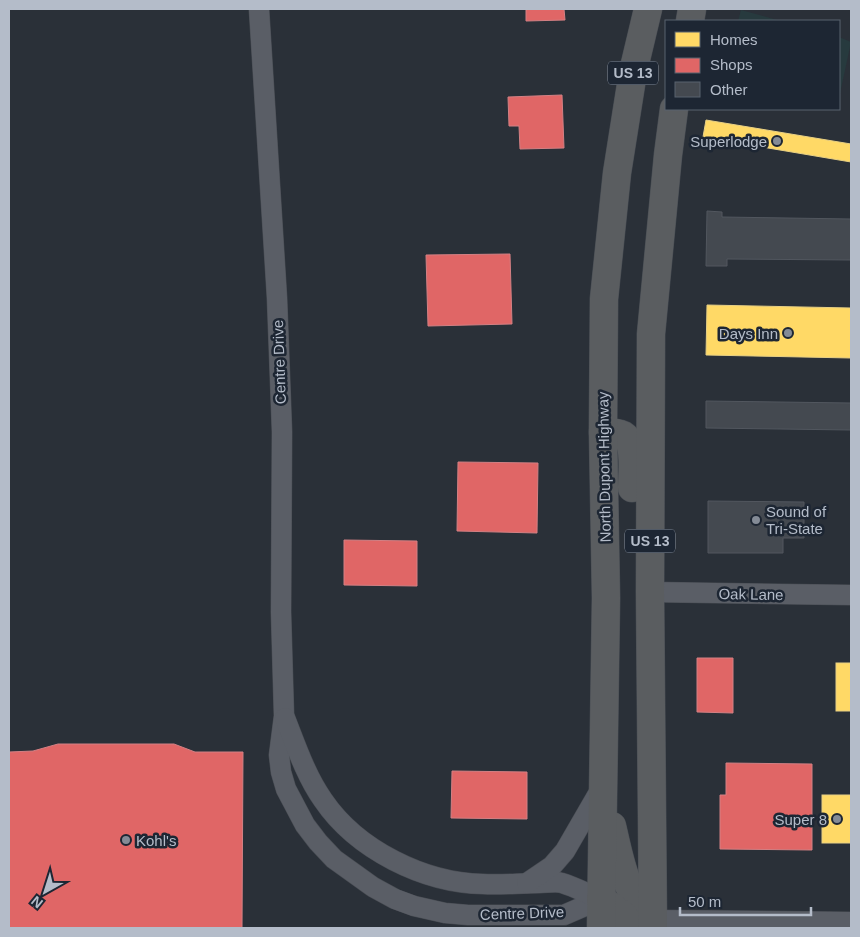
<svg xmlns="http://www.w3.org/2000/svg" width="860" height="937" viewBox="0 0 860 937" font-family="Arial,sans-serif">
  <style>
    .green { fill: #273a3e }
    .homes { fill: #ffd966; stroke: #e8d084 }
    .shops { fill: #e06666; stroke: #d38084 }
    .building { fill: #444950; stroke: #52575f }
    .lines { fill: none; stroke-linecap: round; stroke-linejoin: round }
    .street-casing { stroke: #484c53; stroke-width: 21 }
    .highway-casing { stroke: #474c53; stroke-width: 29 }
    .street { stroke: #5a5e66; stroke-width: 20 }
    .highway { stroke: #5a5d60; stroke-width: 28 }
    .poi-dot { fill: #848b96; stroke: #1d2633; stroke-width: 2 }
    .labels { text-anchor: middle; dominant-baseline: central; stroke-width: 5; stroke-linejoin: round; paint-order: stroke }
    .shield { fill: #1d2633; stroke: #878f9c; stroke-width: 1 }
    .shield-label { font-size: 14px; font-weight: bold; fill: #b4bcc9 }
    .poi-label { font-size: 15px; fill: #b4bcc9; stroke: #1d2633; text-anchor: end }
    .street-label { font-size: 15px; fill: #b4bcc9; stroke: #1d2633 }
  </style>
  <rect width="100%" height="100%" fill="#2a3038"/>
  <g class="green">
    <path d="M741,10L781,21H738Z"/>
    <path d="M839,37L851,42L839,98Z"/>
  </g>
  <g class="homes">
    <path d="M706,120L851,144V162L703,137Z"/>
    <path d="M707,305L851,308V358L706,355Z"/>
    <rect x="836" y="663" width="15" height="48"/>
    <rect x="822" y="795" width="29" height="48"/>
  </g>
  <g class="shops">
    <path d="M526,9H564L565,20L526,21Z"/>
    <path d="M562,95L564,148L520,149L519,126H509L508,97Z"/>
    <path d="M510,254L512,324L428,326L426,255Z"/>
    <path d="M458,462L538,463L537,533L457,531Z"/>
    <path d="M344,540L417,541V586L344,585Z"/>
    <path d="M697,658H733V713L697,712Z"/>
    <path d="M58,744H174L195,752H243L242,928H9V752L33,751Z"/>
    <path d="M726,763L812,764V850L720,849V795H726Z"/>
    <path d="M452,771L527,772V819L451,818Z"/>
  </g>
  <g class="building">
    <path d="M707,211L722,212V217L851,219V260L727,259V266H706Z"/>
    <path d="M706,401L851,403V430L706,428Z"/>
    <path d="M708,501L804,502V538H783V553H708Z"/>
  </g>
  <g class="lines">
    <defs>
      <g id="street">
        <path d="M259,9L277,298L282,432L281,612L284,716L279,755L281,772L286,789L305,825L318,842L334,859L373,887L395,899L414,906L445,913L468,915H564L601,899"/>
        <path d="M650,592L851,595"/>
        <path d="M285,718C296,746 306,776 323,800C357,850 424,883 483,884C502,885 521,883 540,883C547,883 556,881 562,883C575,887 588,894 601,899"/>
        <path d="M527,883L552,866L565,851L602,787"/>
        <path d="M653,920L851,922"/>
      </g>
      <g id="highway">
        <path d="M690,21L692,9"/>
        <path d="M603,432C610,432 617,432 623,435C637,444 632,474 632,488"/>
        <path d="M612,826C621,864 624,891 653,920"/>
        <path d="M601,899L624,916L631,928"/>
        <path d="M601,928L606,598L603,432L604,299L617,173L633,72L648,9"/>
        <path d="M653,928L650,592L651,334L668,155L674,109"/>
      </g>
    </defs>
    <use href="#street" class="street-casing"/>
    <use href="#highway" class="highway-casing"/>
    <use href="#street" class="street"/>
    <use href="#highway" class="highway"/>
  </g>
  <g class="poi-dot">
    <circle cx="777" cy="141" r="5"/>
    <circle cx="788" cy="333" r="5"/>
    <circle cx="756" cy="520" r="5"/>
    <circle cx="837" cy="819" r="5"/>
    <circle cx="126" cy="840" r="5"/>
  </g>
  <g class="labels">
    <g class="shield">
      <rect x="608" y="61.5" width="50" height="23" rx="4"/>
      <rect x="625" y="529.5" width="50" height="23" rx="4"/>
    </g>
    <g class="shield-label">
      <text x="633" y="73">US 13</text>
      <text x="650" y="541">US 13</text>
    </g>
    <g class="poi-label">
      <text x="767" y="141">Superlodge</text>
      <text x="778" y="333">Days Inn</text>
      <text x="766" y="511" text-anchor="start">Sound of<tspan x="766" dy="17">Tri-State</tspan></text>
      <text x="827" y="819">Super 8</text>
      <text x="136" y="840" text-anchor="start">Kohl's</text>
    </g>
    <g class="street-label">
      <text transform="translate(279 362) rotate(-92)">Centre Drive</text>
      <text transform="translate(604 467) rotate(-91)">North Dupont Highway</text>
      <text transform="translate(751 594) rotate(1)">Oak Lane</text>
      <text transform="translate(522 913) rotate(-2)">Centre Drive</text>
    </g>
  </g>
  <rect width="860" height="937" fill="none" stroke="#b4bcc9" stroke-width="20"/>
  <rect x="665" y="20" width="175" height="90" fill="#1d2633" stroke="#59626f"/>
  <rect x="675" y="32" width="25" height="15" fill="#ffd966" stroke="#59626f"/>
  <text x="710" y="45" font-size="15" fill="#b4bcc9">Homes</text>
  <rect x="675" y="58" width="25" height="15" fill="#e06666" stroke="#59626f"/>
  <text x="710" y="70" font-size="15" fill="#b4bcc9">Shops</text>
  <rect x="675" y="82" width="25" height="15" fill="#444950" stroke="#59626f"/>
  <text x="710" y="95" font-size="15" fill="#b4bcc9">Other</text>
  <g transform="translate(45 892) rotate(219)" stroke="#1d2633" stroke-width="4" paint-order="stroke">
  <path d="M0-4L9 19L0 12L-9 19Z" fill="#b4bcc9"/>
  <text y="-8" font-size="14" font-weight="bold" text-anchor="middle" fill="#b4bcc9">N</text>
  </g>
  <path d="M680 907v8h131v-8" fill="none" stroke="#b4bcc9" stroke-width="2.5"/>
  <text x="688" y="907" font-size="15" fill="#b4bcc9" stroke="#1d2633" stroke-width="4" paint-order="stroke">50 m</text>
</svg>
